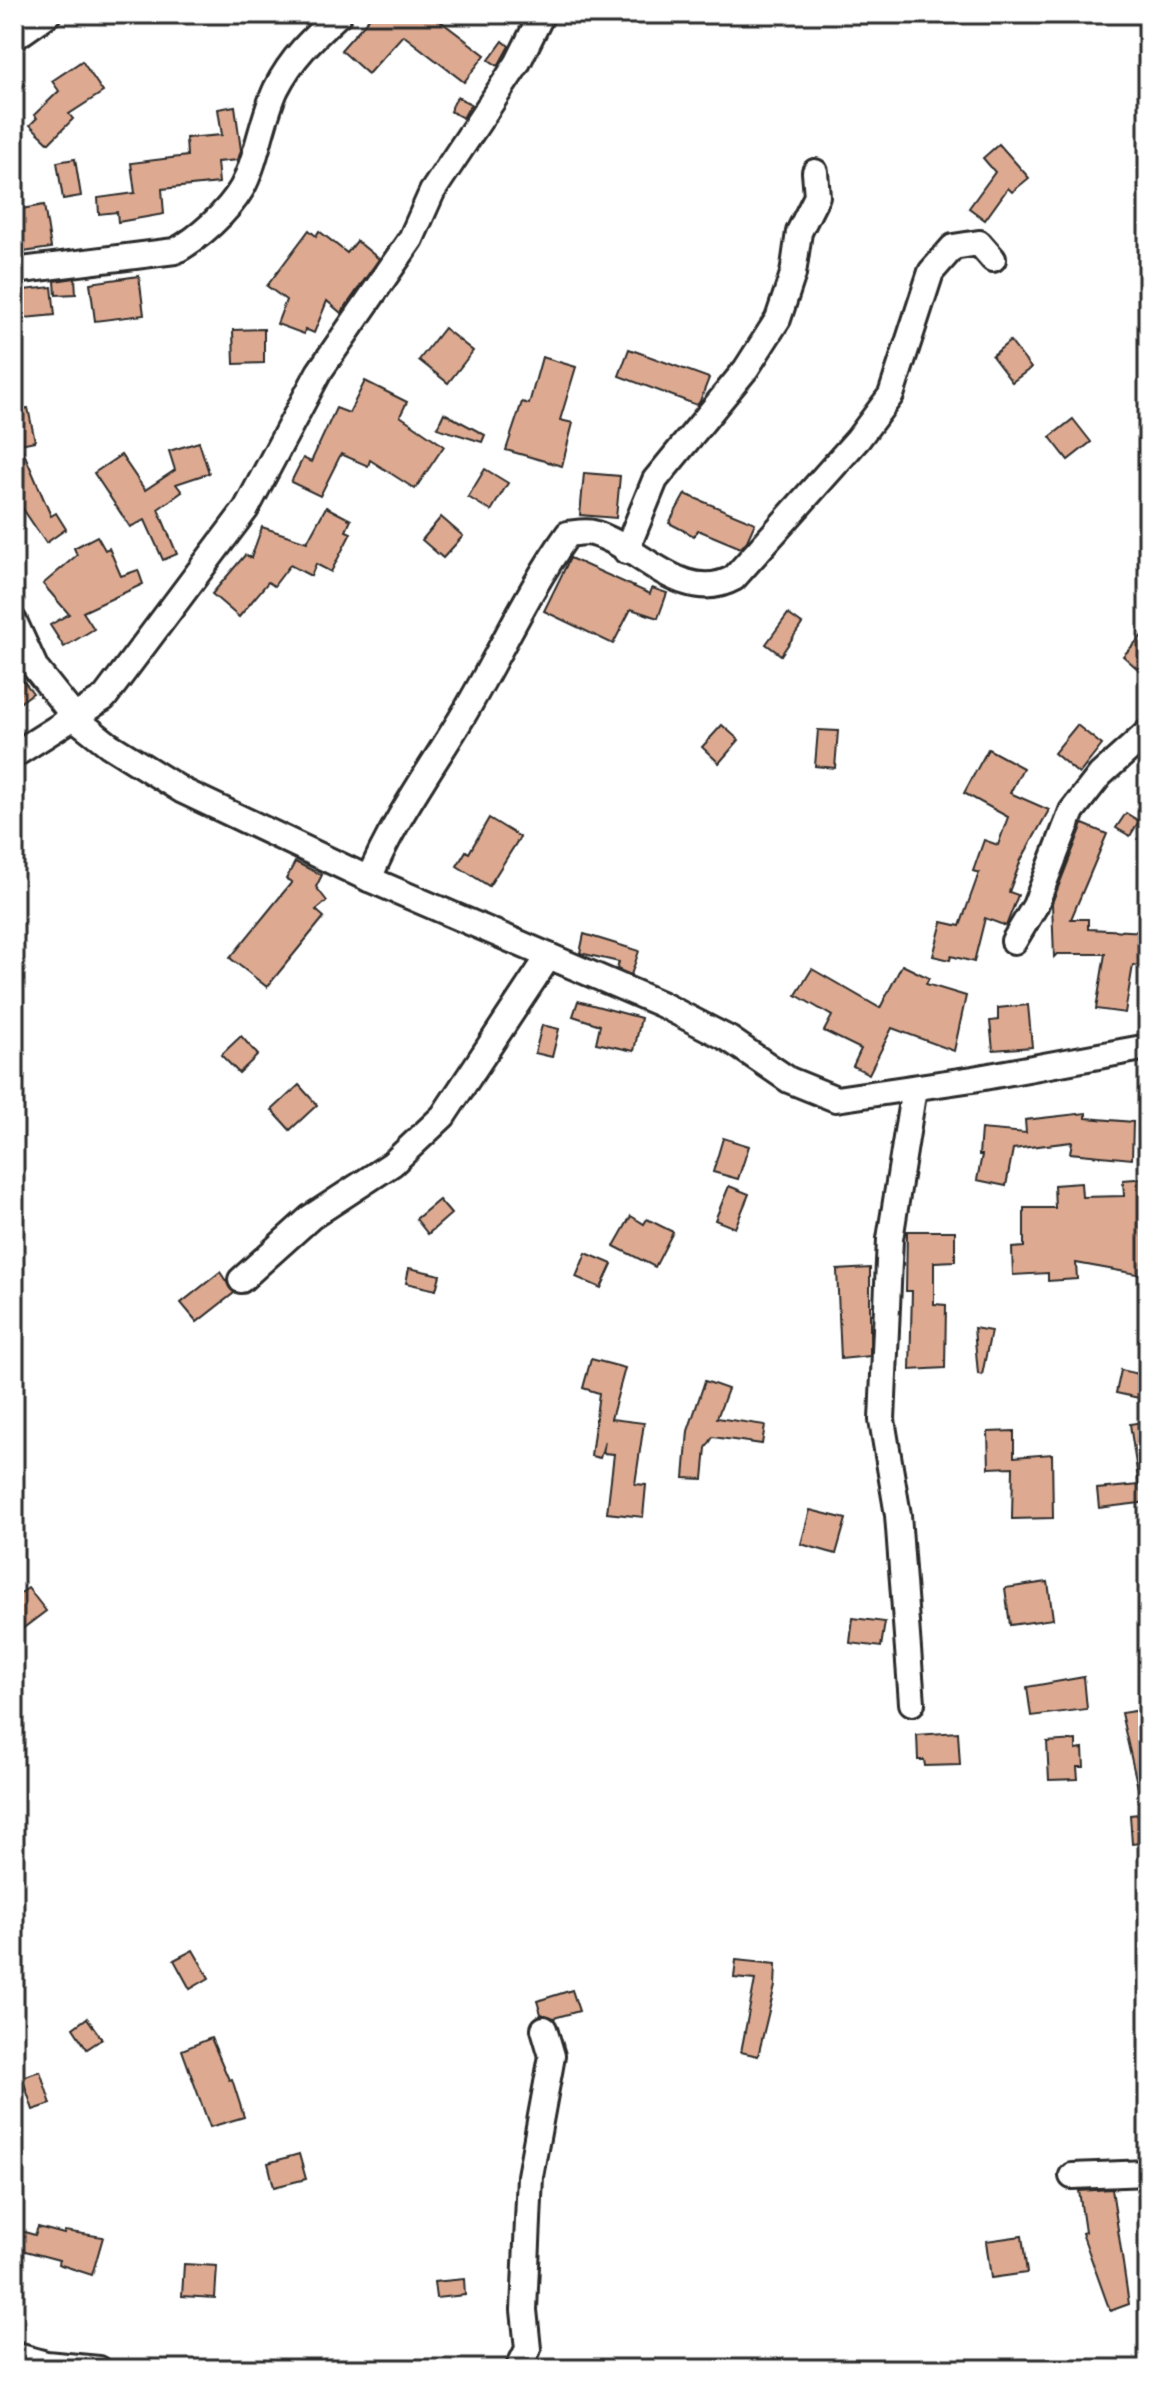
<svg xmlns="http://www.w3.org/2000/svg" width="1162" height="2383" viewBox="0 0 1162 2383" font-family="Dekko,sans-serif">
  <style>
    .building { fill: #ddaa91; stroke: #2b2b2b; stroke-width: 2 }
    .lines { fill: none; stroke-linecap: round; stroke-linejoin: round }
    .minor-casing { stroke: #2b2b2b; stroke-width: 30 }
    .minor { stroke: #fff; stroke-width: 24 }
  </style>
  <rect width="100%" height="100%" fill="#fff"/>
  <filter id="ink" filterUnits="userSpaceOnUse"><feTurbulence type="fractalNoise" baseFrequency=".0125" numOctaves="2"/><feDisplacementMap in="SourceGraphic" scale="16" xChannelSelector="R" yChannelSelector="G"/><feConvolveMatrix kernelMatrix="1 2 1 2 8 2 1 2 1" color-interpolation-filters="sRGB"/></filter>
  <g filter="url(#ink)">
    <g class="building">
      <path d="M373,14H431L485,55L464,82L403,35L368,74L341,50Z"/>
      <path d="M503,41L509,46L498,66L489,60Z"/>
      <path d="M82,61L103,92L69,114L73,119L49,143L30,125L37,118L34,115L59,91L52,81Z"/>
      <path d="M457,97L471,104L463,118L450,111Z"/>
      <path d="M235,106L241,150L238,160L217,162L219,183L162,189L164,214L118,222L117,212L99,214L98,198L135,193L131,163L187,156L186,138L222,135L218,109Z"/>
      <path d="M999,144L1029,178L1012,192L1008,188L985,220L969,208L995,172L983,158Z"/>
      <path d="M75,159L81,196L63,199L57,162Z"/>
      <path d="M44,205L51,248L23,252L16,210Z"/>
      <path d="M309,230L316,236L319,231L347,253L357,241L379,259L341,313L327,301L314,333L305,329L304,334L277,324L286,300L267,286Z"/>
      <path d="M139,276L144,315L95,321L90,283Z"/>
      <path d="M75,278L76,294L56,295L55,281Z"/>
      <path d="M52,287L55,315L14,319V291Z"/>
      <path d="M444,328L473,351L448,383L419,360Z"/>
      <path d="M264,329V363L234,364L233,330Z"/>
      <path d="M1010,341L1031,368L1012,382L992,356Z"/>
      <path d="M629,349L709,378L700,401L697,405L619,376Z"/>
      <path d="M542,357L576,367L560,420L573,423L562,466L506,450L522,402L529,404Z"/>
      <path d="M365,381L407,402L400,416L444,446L415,489L370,460L368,466L341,454L320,496L291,482L303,458L311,462L336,408L349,413Z"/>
      <path d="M28,408L35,441L20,444L51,516L56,513L66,529L46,543L21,506L14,509V411Z"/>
      <path d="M444,413L485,435L482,442L437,428Z"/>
      <path d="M1073,419L1091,442L1068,460L1050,437Z"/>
      <path d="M199,442L209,473L176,484L182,492L158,509L177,554L163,560L145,520L130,527L94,473L121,455L145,490L175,470L169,451Z"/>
      <path d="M485,469L508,483L491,511L468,497Z"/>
      <path d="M584,473L620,476L616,518L580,515Z"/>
      <path d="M685,494L755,523L747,541L741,548L698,530L694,536L669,523Z"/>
      <path d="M326,507L351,520L346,531L351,533L331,572L316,564L311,576L290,565L274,586L268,582L239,617L212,594L245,555L251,558L262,527L307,542Z"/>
      <path d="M441,517L463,536L443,558L422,540Z"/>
      <path d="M97,536L105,550L109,548L121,576L138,570L143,584L83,612L94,629L64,647L50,625L69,614L43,584L77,555L74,548Z"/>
      <path d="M570,558L650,594L652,588L667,593L658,618L631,609L613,644L544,611Z"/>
      <path d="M788,614L802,624L781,655L766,644Z"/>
      <path d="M1148,629V678L1123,656Z"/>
      <path d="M14,669L33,693L14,707Z"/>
      <path d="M722,725L739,740L719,763L702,747Z"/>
      <path d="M1077,725L1102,745L1079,774L1054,753Z"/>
      <path d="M818,730L838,731L835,768L815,766Z"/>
      <path d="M988,749L1023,768L1010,793L1049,810L1021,860L1009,892L1018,895L1006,926L985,918L974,962L951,956L950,960L933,956L942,922L960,926L979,873L973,871L984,840L998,845L1008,817L964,793Z"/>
      <path d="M1126,813L1139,821L1130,836L1116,828Z"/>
      <path d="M489,818L520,837L489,886L457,866L466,851L469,853Z"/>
      <path d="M1083,824L1107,834L1071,919H1088V929L1148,932L1147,966L1133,965L1125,1013L1096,1009L1105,954H1057L1054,957L1052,903Z"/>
      <path d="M295,862L322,875L316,887L327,901L316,910L324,917L267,987L230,958L292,882L286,879Z"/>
      <path d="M584,934L639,951L631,975L617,969L619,962L580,953Z"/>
      <path d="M902,965L929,978L926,984L966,996L954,1051L892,1028L869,1074L853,1066L861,1049L824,1031L832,1016L796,995L812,969L880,1008Z"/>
      <path d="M578,1001L641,1018L634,1051L596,1043L600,1025L573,1016Z"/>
      <path d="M1028,1005L1032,1047L993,1050L990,1021L998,1020V1008Z"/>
      <path d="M542,1025L559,1029L552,1057L535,1053Z"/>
      <path d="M241,1036L258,1055L239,1073L221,1055Z"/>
      <path d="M299,1085L317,1105L290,1130L272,1110Z"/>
      <path d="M1086,1113V1118L1133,1122L1132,1159L1070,1153L1072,1142L1013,1149L1006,1186L977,1180L982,1155H979L981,1129L1026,1133L1025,1120Z"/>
      <path d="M723,1138L749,1146L738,1179L713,1172Z"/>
      <path d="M1148,1178V1276L1076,1263L1077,1279L1048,1281V1273L1013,1275L1012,1248L1024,1247V1208H1055L1054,1185L1081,1183L1082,1197L1124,1196L1123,1180Z"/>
      <path d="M729,1186L749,1194L735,1228L715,1220Z"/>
      <path d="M439,1200L451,1214L428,1234L416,1219Z"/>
      <path d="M631,1216L644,1224L647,1219L673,1232L655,1267L614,1246Z"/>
      <path d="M907,1231H955V1261L934,1262V1304L946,1305L945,1368L910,1370L912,1291H906Z"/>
      <path d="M586,1253L612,1264L601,1288L576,1277Z"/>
      <path d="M409,1268L440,1275L436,1290L406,1283Z"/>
      <path d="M870,1268V1356L841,1359L837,1270Z"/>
      <path d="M220,1272L234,1293L197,1322L181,1303Z"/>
      <path d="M974,1328L991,1331L982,1375L978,1374Z"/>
      <path d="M591,1359L625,1368L611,1419L644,1423L635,1484L646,1485L643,1517L607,1513L614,1454L603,1453L605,1441L600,1458L591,1456L599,1393L583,1388Z"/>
      <path d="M1121,1370L1148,1376V1400L1116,1393Z"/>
      <path d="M705,1381L728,1389L717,1418L765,1425L762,1444L713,1437L706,1448L703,1479L684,1478L688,1431Z"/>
      <path d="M1148,1421V1502L1099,1508L1097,1489L1139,1485L1130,1424Z"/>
      <path d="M1014,1431V1457L1052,1454L1053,1518L1012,1519L1013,1467L989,1468L988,1432Z"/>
      <path d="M810,1510L846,1519L836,1554L801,1544Z"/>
      <path d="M1048,1582L1053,1619L1010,1625L1005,1588Z"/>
      <path d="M28,1588L46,1611L22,1629L14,1619V1598Z"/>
      <path d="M853,1618L885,1622L881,1647L850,1643Z"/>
      <path d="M1084,1677L1087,1709L1031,1716L1027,1687Z"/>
      <path d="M1148,1709V1801H1141L1121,1713Z"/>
      <path d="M958,1732L960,1765L925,1766L924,1760H918L917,1735Z"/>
      <path d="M1076,1740V1750L1083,1749L1084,1767H1077L1078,1779L1049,1780L1047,1742Z"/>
      <path d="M1148,1813V1842L1132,1844L1130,1815Z"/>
      <path d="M193,1950L209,1978L190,1989L174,1960Z"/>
      <path d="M736,1960L776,1964L775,1986L758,2056L741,2052L755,1980L734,1978Z"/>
      <path d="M572,1990L579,2011L554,2018L541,2014L537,2001Z"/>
      <path d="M87,2018L102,2039L87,2049L73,2028Z"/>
      <path d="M211,2038L229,2080L232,2079L244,2117L210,2127L182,2050Z"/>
      <path d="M40,2071L51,2104L33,2110L22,2077Z"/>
      <path d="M299,2154L306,2179L274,2187L268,2163Z"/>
      <path d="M1112,2189L1129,2304L1110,2311L1082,2233L1085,2232L1079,2191Z"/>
      <path d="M38,2227L64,2234L65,2231L103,2237L92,2275L58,2264L59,2260L14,2248V2229L35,2235Z"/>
      <path d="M1022,2236L1027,2273L991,2278L986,2241Z"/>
      <path d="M184,2264L217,2266L215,2298L182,2296Z"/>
      <path d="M464,2279L465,2295L436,2298L434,2282Z"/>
    </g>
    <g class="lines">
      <defs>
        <g id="minor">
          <path d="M14,38L48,14"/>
          <path d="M14,271L175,251C198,239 228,212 242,188C256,163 262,119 276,89C292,57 313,38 339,14"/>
          <path d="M626,551L655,480L746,369L778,319L793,274L799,232L817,196L815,172"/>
          <path d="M14,621L36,669L76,719L109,745L183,791L369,879L661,1004L729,1039L789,1080L836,1099L973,1079L1148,1047"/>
          <path d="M14,755L104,698L246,509L319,372L411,239L432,192L517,64L542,14"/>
          <path d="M369,879C391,824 433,766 464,714C500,653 527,592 568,534C576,533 586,531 593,533C641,547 683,606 734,578L858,439L891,395L931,272L953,247L979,243L993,259"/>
          <path d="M1014,941L1035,906L1072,811L1100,775L1148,732"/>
          <path d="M241,1280L311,1217L392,1164L443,1116L549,956"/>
          <path d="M912,1703L898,1515L882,1420L890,1239L914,1088"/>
          <path d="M1072,2176L1148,2173"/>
          <path d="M14,2355L46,2364L99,2369"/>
          <path d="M518,2369L528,2349L524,2310L530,2176L552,2056L544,2029"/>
        </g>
      </defs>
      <use href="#minor" class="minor-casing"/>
      <use href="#minor" class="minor"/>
    </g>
  </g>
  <rect width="1162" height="2383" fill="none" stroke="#fff" stroke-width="48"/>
  <rect x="24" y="24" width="1114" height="2335" fill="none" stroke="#2b2b2b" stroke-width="3" filter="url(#ink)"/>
</svg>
